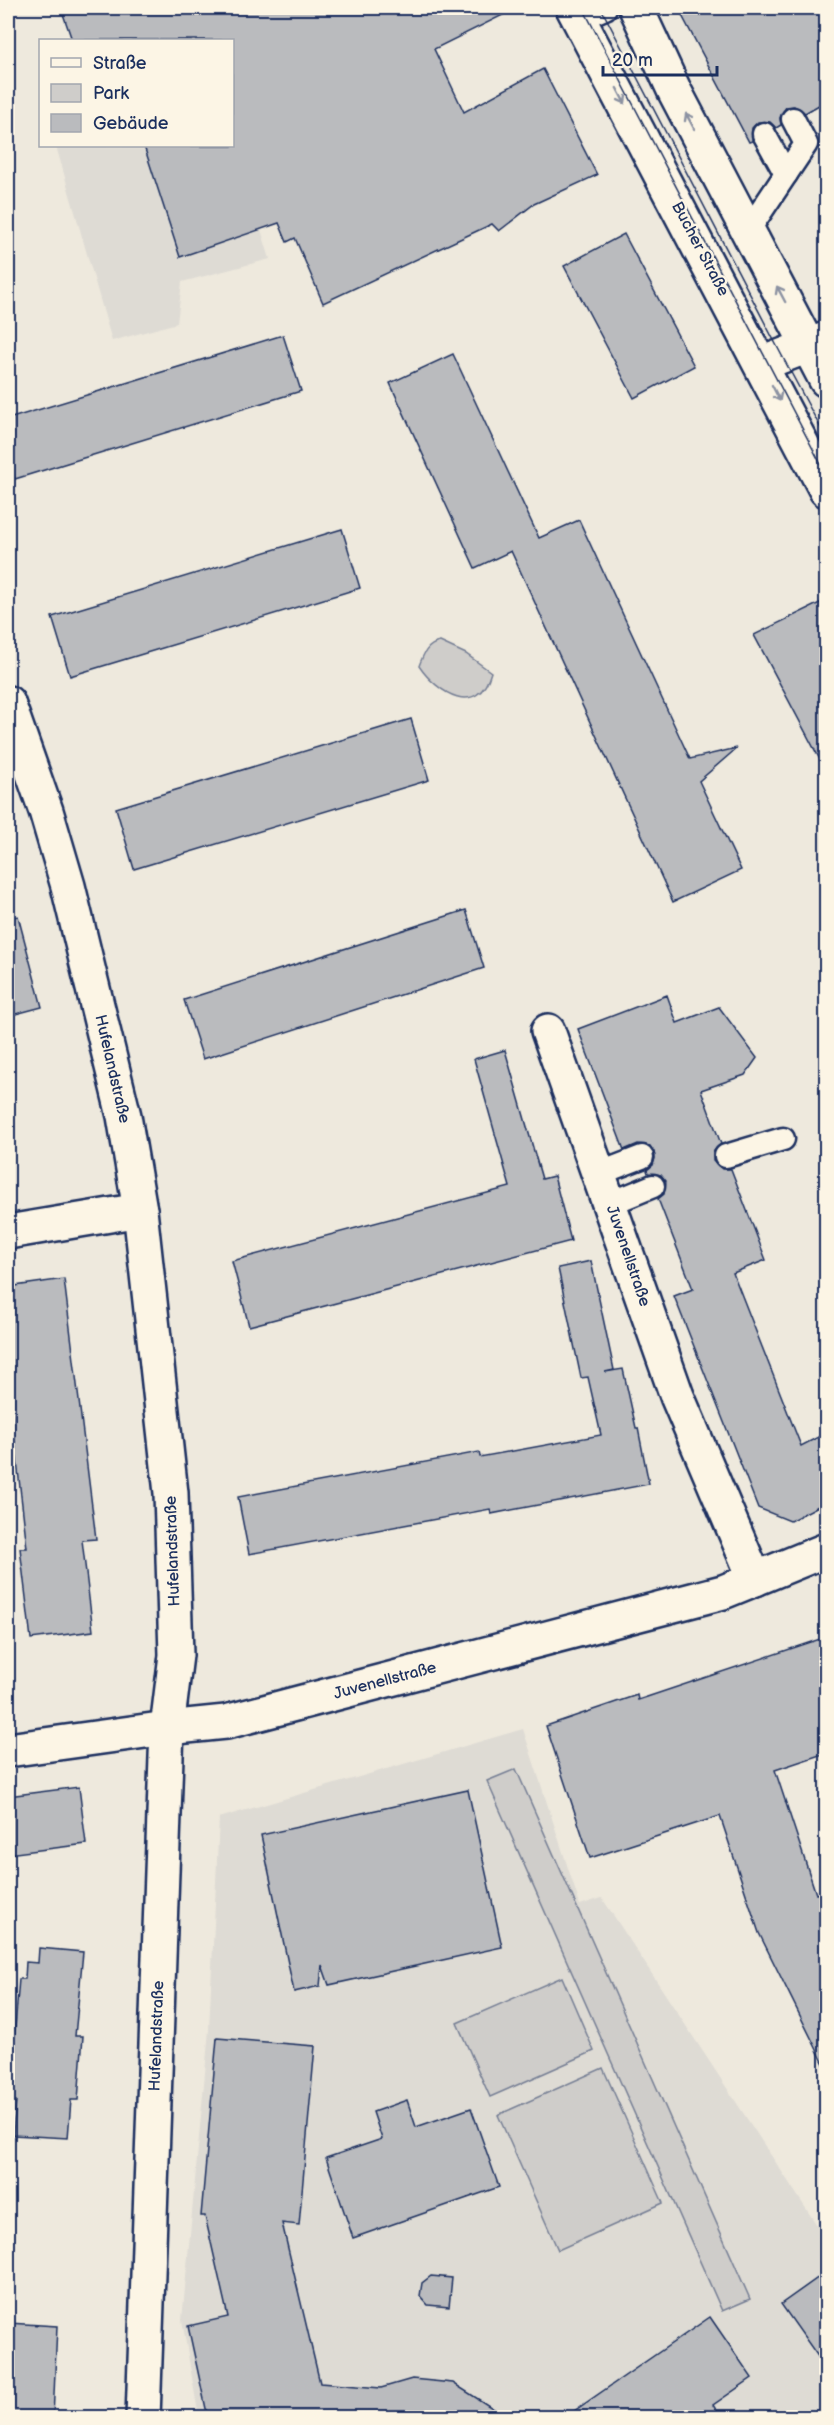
<svg xmlns="http://www.w3.org/2000/svg" width="834" height="2425" viewBox="0 0 834 2425" font-family="'Balsamiq Sans',sans-serif">
  <style>
    .built { fill: #dedbd4 }
    .green { fill: #cfcdca; stroke: #757e94; stroke-width: 1.5 }
    .building { fill: #babbbe; stroke: #1b2f5e; stroke-width: 1.5 }
    .lines { fill: none; stroke-linecap: round; stroke-linejoin: round }
    .lane-casing { stroke: #1b2f5e; stroke-width: 27 }
    .street-casing { stroke: #1b2f5e; stroke-width: 38 }
    .secondary-casing { stroke: #1b2f5e; stroke-width: 38 }
    .lane { stroke: #fcf5e5; stroke-width: 22 }
    .street { stroke: #fcf5e5; stroke-width: 33 }
    .secondary { stroke: #fcf5e5; stroke-width: 33 }
    .tram { stroke: #1b2f5e; stroke-width: 1.5 }
    .oneway { stroke: #8c92a2 }
    .labels { text-anchor: middle; dominant-baseline: central; stroke-width: 5; stroke-linejoin: round; paint-order: stroke }
    .street-label { font-size: 16px; fill: #1b2f5e; stroke: #fcf5e5 }
  </style>
  <rect width="100%" height="100%" fill="#eee9dd"/>
  <filter id="ink" filterUnits="userSpaceOnUse"><feTurbulence type="fractalNoise" baseFrequency=".0167" numOctaves="2"/><feDisplacementMap in="SourceGraphic" scale="12" xChannelSelector="R" yChannelSelector="G"/><feConvolveMatrix kernelMatrix="1 2 1 2 8 2 1 2 1" color-interpolation-filters="sRGB"/></filter>
  <g filter="url(#ink)">
    <g class="built">
      <path d="M233,138L270,259L182,282L177,323L112,341L56,146H232Z"/>
      <path d="M523,1729L580,1905L602,1898L826,2239V2416L199,2418L182,2320L209,2030L219,1818Z"/>
    </g>
    <g class="green">
      <path d="M440,642L466,654L491,672C478,719 437,693 419,666C423,655 427,644 440,642Z"/>
      <path d="M516,1769L750,2299L722,2311L487,1781Z"/>
      <path d="M562,1977L594,2051L490,2097L457,2023Z"/>
      <path d="M603,2068L663,2203L558,2250L498,2115Z"/>
    </g>
    <g class="building">
      <path d="M61,8H517L434,49L464,112L543,69L597,175L534,204L499,231L492,224L323,303L295,238L287,242L279,223L180,257L144,146H232V40H72Z"/>
      <path d="M678,8H826V101L805,113L794,106L786,107L780,118L781,125L776,128L770,122H758L752,128V141L749,142Z"/>
      <path d="M624,234L694,366L634,398L564,266Z"/>
      <path d="M283,335L301,391L15,479L8,455V419Z"/>
      <path d="M453,354L539,538L579,520L690,759L737,748L699,781L741,870L673,902L511,551L475,568L390,383Z"/>
      <path d="M342,529L360,588L70,676L52,617Z"/>
      <path d="M826,600V771L754,635Z"/>
      <path d="M411,719L429,780L134,869L116,808Z"/>
      <path d="M466,910L484,968L203,1059L184,1000Z"/>
      <path d="M18,916L42,1007L8,1016V918Z"/>
      <path d="M667,995L677,1023L719,1007L757,1058L745,1075L701,1090L721,1144L713,1152V1160L722,1169H731L766,1260L733,1273L801,1446L826,1433V1502L790,1521L758,1508L674,1296L693,1289L658,1199L664,1194L666,1181L661,1175L648,1173L647,1170L653,1165L655,1158L654,1152L650,1146L638,1144L624,1150L578,1029Z"/>
      <path d="M505,1050L542,1179L554,1176L571,1241L249,1326L232,1261L510,1187L474,1059Z"/>
      <path d="M591,1261L614,1370L605,1372L623,1369L636,1428H638L649,1484L491,1514L490,1509L249,1554L238,1497L479,1452L480,1457L601,1435L588,1377L581,1378L558,1268Z"/>
      <path d="M64,1279L96,1539L82,1540L93,1631L31,1639L20,1548H27L8,1383V1287Z"/>
      <path d="M826,1637V1753L775,1770L816,1894L819,1893L826,1911V2068L759,1933L720,1816L590,1858L546,1726L637,1695L638,1700Z"/>
      <path d="M79,1787L86,1844L8,1854V1796Z"/>
      <path d="M468,1790L502,1947L329,1985L322,1965L320,1986L294,1992L261,1835Z"/>
      <path d="M39,1948L83,1952L75,2036H83L78,2100H71L68,2138L13,2135L16,2101H8V2052H13L19,1979H25L26,1962L38,1963Z"/>
      <path d="M217,2038L315,2046L299,2225L282,2223L320,2383L381,2388L412,2379L453,2383L508,2418H208L188,2326L228,2317L205,2216H201Z"/>
      <path d="M407,2100L416,2127L471,2108L499,2187L353,2238L326,2158L382,2139L373,2112Z"/>
      <path d="M826,2272V2368L781,2304Z"/>
      <path d="M431,2276L452,2278L449,2307L428,2305L420,2296L422,2283Z"/>
      <path d="M710,2317L752,2378L713,2405L721,2418H564Z"/>
      <path d="M8,2323L57,2326L53,2418H8Z"/>
    </g>
    <g class="lines">
      <defs>
        <g id="lane">
          <path d="M580,19L605,8"/>
          <path d="M764,134L786,174"/>
          <path d="M748,231L806,144L793,119"/>
          <path d="M726,1156L783,1139"/>
          <path d="M598,1174L642,1157"/>
          <path d="M609,1204L653,1186"/>
        </g>
        <g id="street">
          <path d="M761,364L826,339"/>
          <path d="M8,703L46,811L68,886L124,1116L140,1210L171,1493L176,1655L167,1728L143,2418"/>
          <path d="M548,1031L677,1396L755,1579"/>
          <path d="M8,1232L140,1210"/>
          <path d="M8,1750L167,1728L226,1722L723,1592L826,1550"/>
        </g>
        <g id="secondary">
          <path d="M573,8L826,490"/>
          <path d="M636,8L675,92L826,380"/>
        </g>
      </defs>
      <use href="#lane" class="lane-casing"/>
      <use href="#street" class="street-casing"/>
      <use href="#secondary" class="secondary-casing"/>
      <use href="#lane" class="lane"/>
      <use href="#street" class="street"/>
      <use href="#secondary" class="secondary"/>
      <g class="tram">
        <path d="M583,8L826,474"/>
        <path d="M601,8L780,352L826,438"/>
      </g>
    </g>
    <defs><path id="oneway-shaft" d="M-6 0H5M1.5-3L5.5 0L1.5 3" fill="none" stroke-width="1.6" stroke-linecap="round" stroke-linejoin="round" transform="scale(1.5)"/></defs>
    <g class="oneway">
      <use href="#oneway-shaft" transform="translate(621 96) rotate(62)"/>
      <use href="#oneway-shaft" transform="translate(690 121) rotate(-118)"/>
      <use href="#oneway-shaft" transform="translate(781 294) rotate(-118)"/>
      <use href="#oneway-shaft" transform="translate(776 393) rotate(63)"/>
    </g>
  </g>
  <g class="labels">
    <g class="street-label">
      <text transform="translate(700 249) rotate(62)">Bucher Straße</text>
      <text transform="translate(112 1069) rotate(77)">Hufelandstraße</text>
      <text transform="translate(628 1256) rotate(71)">Juvenellstraße</text>
      <text transform="translate(173 1551) rotate(-92)">Hufelandstraße</text>
      <text transform="translate(385 1681) rotate(-15)">Juvenellstraße</text>
      <text transform="translate(157 2036) rotate(-88)">Hufelandstraße</text>
    </g>
  </g>
  <rect width="834" height="2425" fill="none" stroke="#fcf5e5" stroke-width="30"/>
  <rect x="15" y="15" width="804" height="2395" fill="none" stroke="#1b2f5e" stroke-width="2" filter="url(#ink)"/>
  <rect x="39" y="39" width="195" height="108" fill="#fcf5e5" stroke="#a2a6af" stroke-width="1.5"/>
  <rect x="51" y="58" width="30" height="9" fill="#fcf5e5" stroke="#a2a6af" stroke-width="1.5"/>
  <text x="93" y="69" font-size="18" fill="#1b2f5e">Straße</text>
  <rect x="51" y="84" width="30" height="18" fill="#cfcdca" stroke="#a2a6af" stroke-width="1.5"/>
  <text x="93" y="99" font-size="18" fill="#1b2f5e">Park</text>
  <rect x="51" y="114" width="30" height="18" fill="#babbbe" stroke="#a2a6af" stroke-width="1.5"/>
  <text x="93" y="129" font-size="18" fill="#1b2f5e">Gebäude</text>
  <path d="M603 66v9h114v-9" fill="none" stroke="#1b2f5e" stroke-width="3"/>
  <text x="612" y="66" font-size="18" fill="#1b2f5e" stroke="#fcf5e5" stroke-width="4.5" paint-order="stroke">20 m</text>
</svg>
